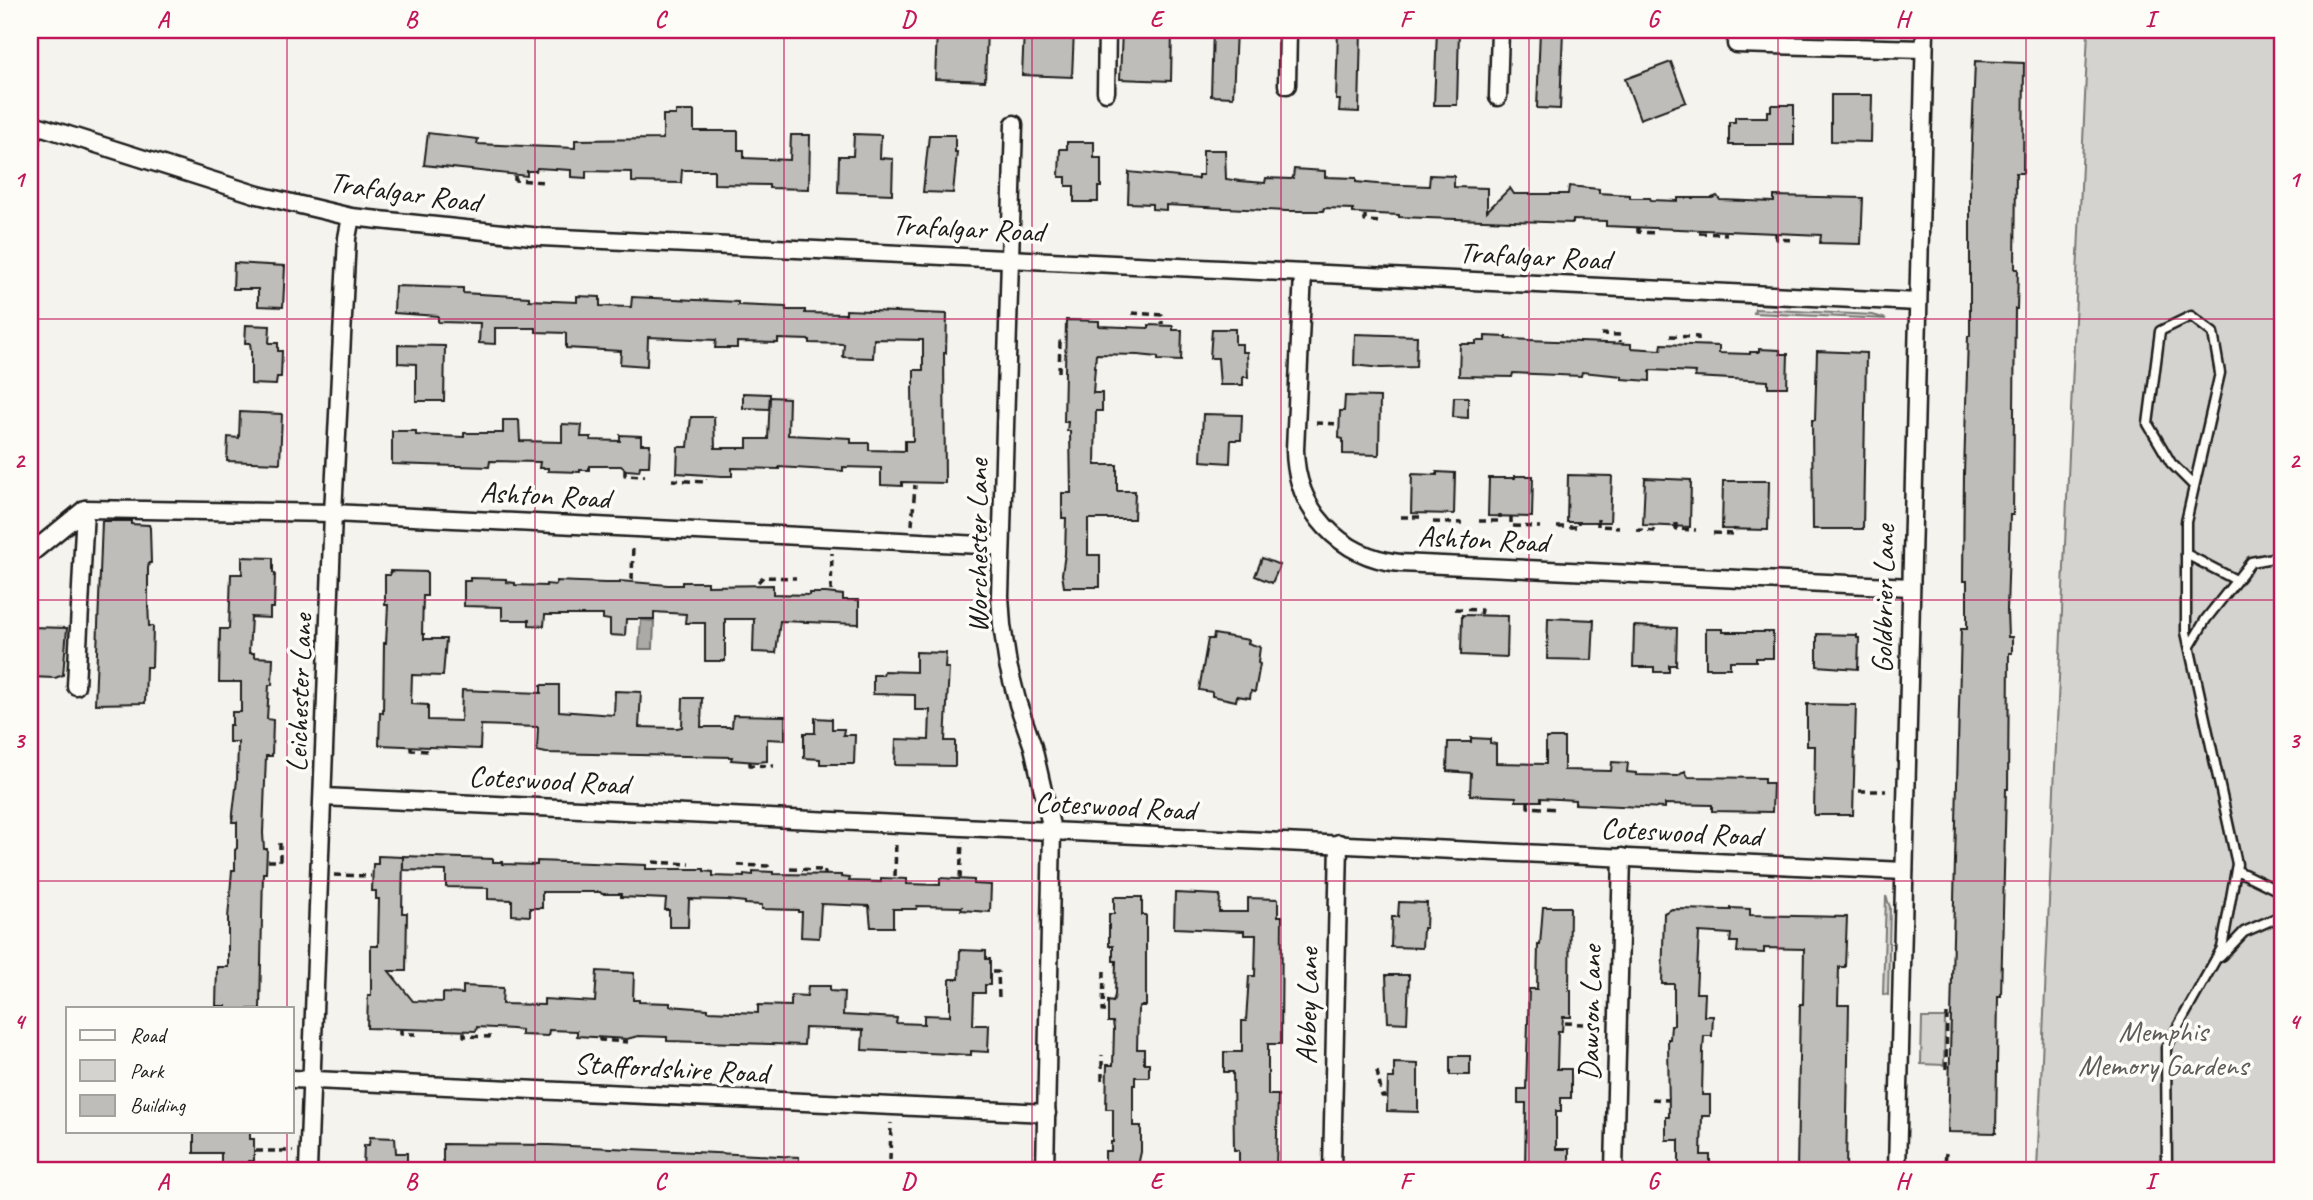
<svg xmlns="http://www.w3.org/2000/svg" width="2313" height="1200" viewBox="0 0 2313 1200" font-family="Caveat,sans-serif">
  <style>
    .green { fill: #d4d3cf; stroke: #787876; stroke-width: 2 }
    .water { fill: #abaaa6; stroke: #72716f; stroke-width: 2 }
    .building { fill: #bebdba; stroke: #1c1c1c; stroke-width: 2 }
    .lines { fill: none; stroke-linecap: round; stroke-linejoin: round }
    .lane-casing { stroke: #1c1c1c; stroke-width: 13 }
    .street-casing { stroke: #1c1c1c; stroke-width: 21 }
    .path { stroke: #1c1c1c; stroke-width: 3.5; stroke-dasharray: 7 5; stroke-linecap: butt }
    .lane { stroke: #fdfcf7; stroke-width: 8 }
    .street { stroke: #fdfcf7; stroke-width: 16 }
    .grid { fill: none; stroke: #c2185b; stroke-width: 2; stroke-opacity: 0.55 }
    .labels { text-anchor: middle; dominant-baseline: central; stroke-width: 7; stroke-linejoin: round; paint-order: stroke }
    .street-label { font-size: 30px; fill: #1c1c1c; stroke: #fdfcf7 }
    .park-label { font-size: 30px; fill: #5c5c5b; stroke: #fdfcf7 }
    .neatline { fill: none; stroke: #c2185b; stroke-width: 2.5 }
    .grid-label { font-size: 23px; text-anchor: middle; font-weight: bold; fill: #c2185b }
  </style>
  <rect width="100%" height="100%" fill="#f4f3ee"/>
  <filter id="ink" filterUnits="userSpaceOnUse"><feTurbulence type="fractalNoise" baseFrequency=".0143" numOctaves="2"/><feDisplacementMap in="SourceGraphic" scale="14" xChannelSelector="R" yChannelSelector="G"/><feConvolveMatrix kernelMatrix="1 2 1 2 8 2 1 2 1" color-interpolation-filters="sRGB"/></filter>
  <g filter="url(#ink)">
    <g class="green">
      <path d="M2088,30H2283V1170H2037Z"/>
      <path d="M1755,309L1873,315L1886,319L1754,313Z"/>
      <path d="M1886,896L1890,907L1888,995L1883,994Z"/>
      <path d="M1922,1018H1945L1944,1065L1921,1064Z"/>
    </g>
    <path class="water" d="M641,620L654,621L653,649H639Z"/>
    <g class="building">
      <path d="M937,30L987,31L985,81L935,79Z"/>
      <path d="M1024,30H1074L1072,77L1022,75Z"/>
      <path d="M1122,30H1172L1171,81L1120,79Z"/>
      <path d="M1213,30H1236L1233,97L1211,96Z"/>
      <path d="M1338,30H1361L1359,112L1339,111L1340,100H1336Z"/>
      <path d="M1437,30H1459L1457,105H1434Z"/>
      <path d="M1540,30H1563L1560,109L1537,108Z"/>
      <path d="M1975,61L2024,63L2023,173H2016L2015,269H2018L2017,309H2015L2013,515H2010L2007,610L2008,637H2012V653H2009L2008,789H2006L2001,996H1998L1996,1133L1948,1132L1961,629H1967V581H1963L1964,473L1968,336H1970V193Z"/>
      <path d="M1671,62L1686,102L1640,119L1625,79Z"/>
      <path d="M1831,95H1872L1871,142L1831,141Z"/>
      <path d="M1771,105H1794V145H1729V122H1735V117H1767V111H1771Z"/>
      <path d="M676,111H694V131H738V150H744V158L790,160L791,135H810L809,189L769,188V185L714,184V170H682L681,183L632,182V172L586,171V178L571,177V170L537,168L536,171H527V176L424,165L428,133L478,139L477,144L575,148V140L663,139V115H676Z"/>
      <path d="M854,134L881,135L880,158L893,159L892,194L838,192L839,156H853Z"/>
      <path d="M929,135H955V152H957L953,193L923,192Z"/>
      <path d="M1067,142H1094V158H1101V187H1098V202H1074V186H1066V177H1059L1060,149H1067Z"/>
      <path d="M1203,150H1225L1226,179L1240,181L1265,183L1266,178L1291,179L1293,178L1294,169L1325,171V177L1356,178V182L1377,184L1429,186L1430,175L1454,176V187L1487,188V211L1510,188L1514,194H1568L1569,186L1599,189V193L1630,195V198H1650L1651,200L1678,201V198H1712L1717,196L1720,200L1774,202V196L1863,198L1861,244L1820,243L1821,235L1606,226V221L1573,220V223L1399,217V215L1353,213V209L1324,208L1323,211H1286L1166,205V210L1152,209V204L1128,203L1129,172L1198,179V175H1203Z"/>
      <path d="M234,263L285,266L283,307L258,306V289H233Z"/>
      <path d="M395,286L463,288V293L529,297V300L577,302V296L600,297V306L631,307L632,297L738,302V305L786,307V310H805V313L846,314V310L947,314L946,353H944L945,483L902,482V486L881,485V468L843,467V471L779,467V469L732,468V476H722L677,473L678,447H688L691,417H714L715,448H747V439H768L770,397L789,398L788,435L851,438V443H869V450L905,451V441H913L912,387L914,385V370H923V340L874,339L873,358L843,357L844,344L810,343V340L778,339V343L737,342V348H715L716,340L648,337L647,366L620,364L621,351L566,348V333L536,332V328H495V344L479,343L480,323L438,322V316L394,313Z"/>
      <path d="M1066,320L1099,321V326L1149,328V325L1173,326V330H1182L1181,361L1158,360V357L1138,355L1096,354L1093,393H1102V411H1096L1095,465H1117V491H1135L1134,519H1088V555H1100V587H1064L1062,574L1065,554L1066,518H1062V493H1071L1070,431H1067L1068,422H1064Z"/>
      <path d="M246,325L270,326L269,343H278V351H282L281,377H277L276,385L251,384V351L250,343H245Z"/>
      <path d="M1212,329H1235V344H1242V352H1247L1248,377H1243V385H1220L1218,358H1210Z"/>
      <path d="M1355,334L1417,336L1416,367L1381,368L1354,365Z"/>
      <path d="M1485,336L1506,337V339L1631,344V348L1661,350L1662,344L1719,346V353L1750,354V352H1759V349L1780,350V354H1788L1787,387H1768V381L1695,377L1696,372L1650,370V381L1622,379V376L1582,372L1581,376L1513,373L1512,377L1459,376L1460,344H1476V341H1485Z"/>
      <path d="M398,345L445,346L444,401H416V364L398,363Z"/>
      <path d="M1817,351L1866,353L1863,529H1813L1812,420H1815Z"/>
      <path d="M743,393L770,394L769,409L743,408Z"/>
      <path d="M1345,396L1380,397L1379,455L1343,454V439L1339,438L1340,411H1344Z"/>
      <path d="M1454,397H1468V418L1453,417Z"/>
      <path d="M240,412L282,414L280,463L227,461L228,437L239,438Z"/>
      <path d="M1203,414L1242,415L1241,440H1231L1230,463L1201,461Z"/>
      <path d="M503,420H519L520,441L562,442V424L582,425L581,437H591V440L620,441V435L641,436V444H650L649,466H640L639,471L626,470L621,466H589V470H580V472L548,471V468H539L540,462L490,461L489,467L392,464V431H416V435L464,437V433H503Z"/>
      <path d="M1437,472L1455,473L1454,514L1411,513L1412,474L1437,475Z"/>
      <path d="M1568,475L1612,476L1610,522H1567Z"/>
      <path d="M1515,476H1533L1532,517L1488,516L1489,478H1515Z"/>
      <path d="M1645,478L1691,480L1690,527L1643,525Z"/>
      <path d="M1723,481H1769L1768,530L1722,529Z"/>
      <path d="M102,521H131V524L149,525L150,528L151,563H149L148,568V601L149,626H153L152,667H146L145,703L95,704Z"/>
      <path d="M242,557L273,558V573H275L274,608H270V618L251,617L249,653H254V657L273,658L272,685H269L267,719L273,720L272,756H266L263,833L264,849H267L266,873H263L260,1009H226V1006H216L217,967H228V918L232,870H235V850L237,848V822H232L237,780L238,742H229V725H232V712H241V682H219L220,629H229L231,574H242Z"/>
      <path d="M1262,558L1280,565L1272,583L1255,576Z"/>
      <path d="M390,571L427,572V596H423L422,634H424V639H446L443,676L412,675L411,704L428,705V720L461,721L462,690L541,693V685H559V711L614,715L615,691L641,692L639,727L677,728L682,727L683,698H702L701,727H732L733,715L785,716V740L767,739V761L757,762L731,760L732,757L546,753L537,751L538,727L481,725L480,749L379,745L380,712L383,713L384,643H386L388,605H385V575H390Z"/>
      <path d="M470,578L506,579V582L515,583V585L546,586V584L556,585V581L605,583H620V581L668,585H682V582H707V586L773,585V594L809,595V593H826L843,595V600H859V624L780,621L776,653L753,652L754,619H725V661H705V623H685L686,614L654,612V619H626L625,636L610,635V620L603,619V615H545L544,626L529,625V620H502V607L464,606V581H470Z"/>
      <path d="M1462,615L1508,616L1507,657L1461,655Z"/>
      <path d="M1548,618L1594,620L1592,660L1547,659Z"/>
      <path d="M1634,626L1677,628L1676,665H1669V672H1654V667H1633Z"/>
      <path d="M30,627L67,628L63,675L55,678L30,677Z"/>
      <path d="M1706,629H1723V632H1773V658H1756V661H1730V668H1706Z"/>
      <path d="M1214,634L1249,640L1248,643L1260,647L1258,663L1260,664L1255,692L1251,691L1250,698L1237,696L1236,701L1212,696V692L1199,690L1208,639H1213Z"/>
      <path d="M1817,634L1857,635V638H1859L1858,669L1817,666Z"/>
      <path d="M916,652L946,653L945,668H949L945,741H955V766L895,765L896,739L929,740L930,710H915V695L873,694V675H883L884,671L916,672Z"/>
      <path d="M1807,704L1856,705L1853,815H1814L1815,746H1807Z"/>
      <path d="M815,718L832,719V729H844L843,735H855L854,764H820V759L804,758V733H815Z"/>
      <path d="M1471,738L1490,739V743L1496,744V763L1546,764V738H1564V770L1611,771L1612,762L1628,763L1627,772L1636,773V775L1678,776L1685,771L1688,777L1764,778V783H1773L1772,812L1712,811V805L1665,804V808L1575,804V800L1541,798V801H1516V797L1470,795L1471,773L1447,771L1448,742H1471Z"/>
      <path d="M378,856L403,857L402,913H407L406,971H389L413,1001L443,1002V993L463,994V986L503,988L502,1004L544,1005V999L595,1002L597,971L634,973L633,1000H639V1002L670,1003V1006L708,1009V1011L758,1013V1005L791,1006V995L807,996L808,986H830V991L844,992L843,1015L897,1018L896,1023L924,1024V1015L950,1016V979H959L960,950L986,951V959H990V985H985V993H974L973,1025H989L988,1052L971,1051V1055L862,1050L863,1030L805,1028L804,1045L667,1041V1037L638,1036L627,1039L577,1036V1031L549,1030L548,1036L521,1035V1030L512,1029L477,1027L476,1031L367,1028L368,995H371V946H378L379,899H376V891H372L373,864H378Z"/>
      <path d="M403,856L493,859V862H502V864L537,865V861L646,865V869H704V871L713,872V876L744,877V874L753,875V871L773,872V874L841,875V877L850,878L849,881L881,882V878L907,879V884L940,885V878L974,880V884L991,885L990,912L961,910L962,907L917,906L916,909H893V927H871L869,906L821,904L819,938L801,937L802,912H798V910L762,909V905L745,904V902L727,900L689,899L688,927H669V910H665L666,899L621,897V894H602L600,892H542V908H530V916L512,915V900L488,899V888L446,887V871L403,870Z"/>
      <path d="M1175,893L1220,895L1219,912H1248V898L1278,899V916H1282L1281,1044H1268V1095H1278L1276,1170H1239V1150H1234L1233,1072H1224V1052H1242V1021H1246L1249,976H1255L1256,935H1244V931L1174,928Z"/>
      <path d="M1114,897H1142V915H1146V1006H1140L1138,1010L1137,1049H1144V1063H1149V1077H1135V1085H1133V1126H1141V1152L1137,1170H1105V1151H1111V1142H1113V1109H1106L1107,1065H1113L1114,1029L1113,1022H1108V1001L1113,1002L1115,995L1116,961H1113V946H1109V914H1114Z"/>
      <path d="M1399,902L1427,903L1426,928H1423L1422,948L1391,947L1392,917H1398Z"/>
      <path d="M1543,907H1570L1569,990H1571V1017H1563L1562,1031H1558L1557,1069H1571V1098H1561V1111H1556V1149H1569V1170H1525L1526,1103H1518V1089H1526L1529,989H1537L1538,945H1540Z"/>
      <path d="M1731,908L1750,909V915L1847,917L1845,967H1839L1838,1005H1849L1846,1170H1797L1800,1004H1803L1804,949L1764,948V953L1737,952L1738,942H1730L1731,934L1699,932L1696,993H1705L1704,1016H1713L1712,1036H1704L1703,1051L1702,1095H1710V1116H1702L1701,1155H1710V1170H1679V1140H1666V1117H1669L1668,1039H1670L1671,1025H1674V984H1662L1664,913L1672,909L1731,910Z"/>
      <path d="M1386,975H1409L1407,1023L1388,1022Z"/>
      <rect x="1450" y="1056" width="20" height="19"/>
      <path d="M1394,1063L1418,1064V1112L1387,1111L1388,1078H1394Z"/>
      <path d="M194,1132H250V1139H254V1161H249V1170H221V1153H194Z"/>
      <path d="M370,1137L395,1138L396,1153H407V1170H363L364,1145H369Z"/>
      <path d="M443,1144L549,1145L799,1157V1170H443Z"/>
    </g>
    <g class="lines">
      <defs>
        <g id="lane">
          <path d="M30,156L39,126"/>
          <path d="M2186,554L2236,580"/>
          <path d="M2190,646L2206,619L2251,562L2283,556"/>
          <path d="M2236,870L2283,893"/>
          <path d="M2220,957L2244,932L2283,915"/>
          <path d="M2167,1170L2166,1048L2222,948L2237,864L2186,632V522L2220,373L2213,333L2191,316L2160,331L2148,424L2171,463L2194,486"/>
        </g>
        <g id="street">
          <path d="M1736,44L1924,49"/>
          <path d="M1287,85L1288,30"/>
          <path d="M1106,92L1107,30"/>
          <path d="M1498,97L1500,30"/>
          <path d="M30,123L258,195L351,217L541,237L1918,302"/>
          <path d="M1014,124L1000,596L1002,625L1008,665L1018,704L1033,747L1052,830L1045,1170"/>
          <path d="M1303,273L1295,450C1296,510 1340,557 1400,563L1911,587"/>
          <path d="M85,509L333,513L1001,546"/>
          <path d="M30,554L85,509L76,686"/>
          <path d="M323,797L1904,871"/>
          <path d="M292,1079L1047,1113"/>
          <path d="M308,1170L333,513L347,238L351,217"/>
          <path d="M1332,1170L1339,843"/>
          <path d="M1614,1170L1622,857"/>
          <path d="M1897,1170L1925,30"/>
        </g>
      </defs>
      <use href="#lane" class="lane-casing"/>
      <use href="#street" class="street-casing"/>
      <g class="path">
        <path d="M515,176V180L544,182"/>
        <path d="M1365,215V221L1383,222"/>
        <path d="M1638,228V232L1657,233"/>
        <path d="M1699,233L1727,234"/>
        <path d="M1776,234V239L1794,240"/>
        <path d="M1132,313L1162,315V324"/>
        <path d="M1601,334L1620,335V342"/>
        <path d="M1670,336L1698,337V344"/>
        <path d="M1059,372L1060,342H1064"/>
        <path d="M1316,423L1338,424"/>
        <path d="M625,469V475L645,476"/>
        <path d="M672,480L705,482V478"/>
        <path d="M1511,516V526L1540,527"/>
        <path d="M1401,517H1421"/>
        <path d="M1598,519V526L1619,527"/>
        <path d="M1479,521H1500V514"/>
        <path d="M1433,522L1462,523"/>
        <path d="M1676,523V529L1696,530"/>
        <path d="M912,525L915,485"/>
        <path d="M1557,527H1578V521"/>
        <path d="M1636,530L1656,531V525"/>
        <path d="M1713,533L1734,534L1735,528"/>
        <path d="M632,580L633,544"/>
        <path d="M758,582L763,577L796,578"/>
        <path d="M831,591L832,553"/>
        <path d="M1455,609L1481,610L1480,614"/>
        <path d="M411,747V750L429,751"/>
        <path d="M750,762V765L774,766"/>
        <path d="M1859,791H1886"/>
        <path d="M1528,802V807L1558,809"/>
        <path d="M268,861H280V843"/>
        <path d="M653,862L690,864"/>
        <path d="M738,865L768,866V871"/>
        <path d="M790,869L825,870V874"/>
        <path d="M334,875L371,876"/>
        <path d="M895,876L896,840"/>
        <path d="M960,878L962,842"/>
        <path d="M1104,971L1103,1011H1107"/>
        <path d="M992,972H998L999,998"/>
        <path d="M1565,1023L1584,1024"/>
        <path d="M401,1030V1034H419"/>
        <path d="M464,1032V1036L493,1037"/>
        <path d="M600,1038V1040L628,1042"/>
        <path d="M1946,1069L1947,1014"/>
        <path d="M1377,1071L1382,1096H1386"/>
        <path d="M1102,1080V1055"/>
        <path d="M1652,1099L1668,1100"/>
        <path d="M256,1151H293"/>
        <path d="M1946,1153L1945,1164H1949"/>
        <path d="M890,1160L891,1123"/>
      </g>
      <use href="#lane" class="lane"/>
      <use href="#street" class="street"/>
    </g>
  </g>
  <path class="grid" d="M287,30V1009M535,30V1170M784,30V1170M1032,30V1170M1281,30V1170M1529,30V1170M1778,30V1170M2026,30V1170M30,319H2283M30,600H2283M30,881H2283M287,1132V1170"/>
  <g class="labels">
    <g class="street-label">
      <text transform="translate(405 192) rotate(8)">Trafalgar Road</text>
      <text transform="translate(968 228) rotate(3)">Trafalgar Road</text>
      <text transform="translate(1535 256) rotate(3)">Trafalgar Road</text>
      <text transform="translate(545 495) rotate(3)">Ashton Road</text>
      <text transform="translate(1483 539) rotate(3)">Ashton Road</text>
      <text transform="translate(977 546) rotate(-90)">Worchester Lane</text>
      <text transform="translate(1883 599) rotate(-89)">Goldbrier Lane</text>
      <text transform="translate(299 693) rotate(-88)">Leichester Lane</text>
      <text transform="translate(549 780) rotate(3)">Coteswood Road</text>
      <text transform="translate(1115 806) rotate(3)">Coteswood Road</text>
      <text transform="translate(1681 832) rotate(3)">Coteswood Road</text>
      <text transform="translate(1307 1006) rotate(-89)">Abbey Lane</text>
      <text transform="translate(1590 1013) rotate(-89)">Dawson Lane</text>
      <text transform="translate(671 1068) rotate(3)">Staffordshire Road</text>
    </g>
    <g class="park-label">
      <text x="2163" y="1031">Memphis<tspan x="2163" dy="34">Memory Gardens</tspan></text>
    </g>
  </g>
  <rect width="2313" height="1200" fill="none" stroke="#fdfcf7" stroke-width="77"/>
  <rect x="66" y="1007" width="228" height="126" fill="#fdfcf7" stroke="#a3a29f" stroke-width="2"/>
  <rect x="80" y="1030" width="35" height="10" fill="#fdfcf7" stroke="#a3a29f" stroke-width="2"/>
  <text x="130" y="1042" font-size="21" fill="#1c1c1c">Road</text>
  <rect x="80" y="1060" width="35" height="21" fill="#d4d3cf" stroke="#a3a29f" stroke-width="2"/>
  <text x="130" y="1078" font-size="21" fill="#1c1c1c">Park</text>
  <rect x="80" y="1095" width="35" height="21" fill="#bebdba" stroke="#a3a29f" stroke-width="2"/>
  <text x="130" y="1112" font-size="21" fill="#1c1c1c">Building</text>
  <rect x="38" y="38" width="2236" height="1124" class="neatline"/>
  <g class="grid-label">
    <text x="163" y="27">A</text>
    <text x="411" y="27">B</text>
    <text x="660" y="27">C</text>
    <text x="908" y="27">D</text>
    <text x="1156" y="27">E</text>
    <text x="1405" y="27">F</text>
    <text x="1653" y="27">G</text>
    <text x="1902" y="27">H</text>
    <text x="2150" y="27">I</text>
    <text x="19" y="187">1</text>
    <text x="2294" y="187">1</text>
    <text x="19" y="468">2</text>
    <text x="2294" y="468">2</text>
    <text x="19" y="748">3</text>
    <text x="2294" y="748">3</text>
    <text x="19" y="1029">4</text>
    <text x="2294" y="1029">4</text>
    <text x="163" y="1189">A</text>
    <text x="411" y="1189">B</text>
    <text x="660" y="1189">C</text>
    <text x="908" y="1189">D</text>
    <text x="1156" y="1189">E</text>
    <text x="1405" y="1189">F</text>
    <text x="1653" y="1189">G</text>
    <text x="1902" y="1189">H</text>
    <text x="2150" y="1189">I</text>
  </g>
</svg>
